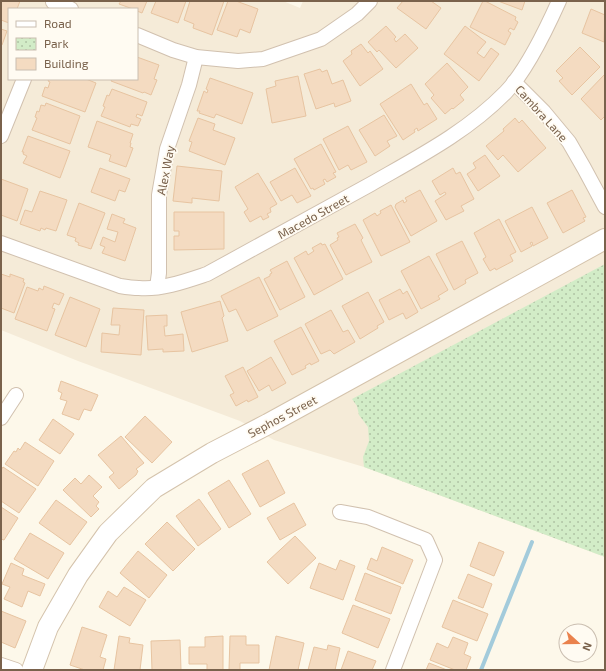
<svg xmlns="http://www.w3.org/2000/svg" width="606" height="671" viewBox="0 0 606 671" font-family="'Exo 2',sans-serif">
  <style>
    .residential { fill: #f5ebd8; fill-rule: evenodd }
    .park { fill: url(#park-dots) }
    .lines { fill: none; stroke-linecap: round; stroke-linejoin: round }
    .stream { stroke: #a3cbdb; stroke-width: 4 }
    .building { fill: #f4dbc1; stroke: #e7c4a1 }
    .street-casing { stroke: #d1c1af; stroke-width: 16 }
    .secondary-casing { stroke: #d4c3ac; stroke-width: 22 }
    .street { stroke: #fff; stroke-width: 14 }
    .secondary { stroke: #fff; stroke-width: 20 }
    .labels { text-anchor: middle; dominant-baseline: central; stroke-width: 3.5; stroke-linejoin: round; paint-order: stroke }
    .street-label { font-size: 12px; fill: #7a624c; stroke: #fffbf2 }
  </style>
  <defs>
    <pattern id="park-dots" width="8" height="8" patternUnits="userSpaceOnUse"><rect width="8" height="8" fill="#d2ecc7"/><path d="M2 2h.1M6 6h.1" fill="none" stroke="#afc3a4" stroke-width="1.8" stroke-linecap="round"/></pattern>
  </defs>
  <rect width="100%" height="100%" fill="#fdf8ea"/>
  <path class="residential" d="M1,1H283L300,8L303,1H605V557L364,467L274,440L240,421L78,361L1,330ZM9,9H137V79H9Z"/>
  <path class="park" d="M605,264V557L364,467L363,457L369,441L368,427L359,415L357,406L352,399Z"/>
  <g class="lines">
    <path class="stream" d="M481,670L532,542"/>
  </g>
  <g class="building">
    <path d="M1,1H20L17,9H9V23L1,20Z"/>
    <path d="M121,1H147L142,13L137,11V9H133L119,4Z"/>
    <path d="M156,1H186L178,23L151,13Z"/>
    <path d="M190,1H224L212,35L193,28L194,24L184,20Z"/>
    <path d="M228,1H236L258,9L250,33L240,29L237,37L217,30Z"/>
    <path d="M403,1H431L441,8L426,29L397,8Z"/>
    <path d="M483,1H485L516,17L515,20L518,22L514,30L510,28L508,31L511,33L505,45L470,27Z"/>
    <path d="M498,1H525L522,10Z"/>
    <path d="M591,9L605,15L604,42L582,33Z"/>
    <path d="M386,26L396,37L394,39L396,42L405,34L418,48L396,68L379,50L377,52L368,42Z"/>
    <path d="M465,26L486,42L477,53L484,58L491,48L499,54L479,81L444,54Z"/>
    <path d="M1,29L7,31L2,45H1Z"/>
    <path d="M361,44L368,53L370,51L383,69L360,86L343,61L352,54L351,51Z"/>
    <path d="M580,47L600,67L572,95L559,81L563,78L556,71Z"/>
    <path d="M137,57L159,65L154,79L157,80L151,95L144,92L143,93L111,81L112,79H137Z"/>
    <path d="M447,63L468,87L460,95L464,100L453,109L452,108L445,114L431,98L434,95L425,84Z"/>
    <path d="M320,69L322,72L327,70L332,84L343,80L351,101L335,107L334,103L316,109L304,74Z"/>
    <path d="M605,74V116L601,120L581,99Z"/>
    <path d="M298,76L306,116L272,123L266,89L276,86L275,81Z"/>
    <path d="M210,78L253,93L242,124L216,114L214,118L199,113L200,111H197L204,91L207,93L208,90L206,89Z"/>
    <path d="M49,79H86L96,83L85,112L42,96L45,87L48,88L50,82L48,81Z"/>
    <path d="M411,84L424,105L427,103L437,119L418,131L417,128L414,130L415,132L403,140L380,104Z"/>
    <path d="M112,89L147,102L142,116L137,114L136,117L141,119L138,126L131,124L130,127L101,116L105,107L103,106L107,95L109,96Z"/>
    <path d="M46,103L80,116L70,144L32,130L37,118L35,117L37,111L39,112L41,105L45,106Z"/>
    <path d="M384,115L397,136L387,141L390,146L375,156L359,130Z"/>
    <path d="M198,118L215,124L213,130L235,138L225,165L189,151L192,142L189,141Z"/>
    <path d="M515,118L519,123L522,120L546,148L518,172L503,155L498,160L486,146L504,131L503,129Z"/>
    <path d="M97,121L133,134L130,143H131L130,147L133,148L126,167L109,161L111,155L88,147Z"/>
    <path d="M348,126L367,162L351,170L348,165L339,170L323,139Z"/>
    <path d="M28,136L70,151L60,178L23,163L27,156L23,154L24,152H22Z"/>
    <path d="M321,144L336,172L333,173L336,177L327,182L325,179L323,180L325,184L314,190L313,188L311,189L294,159Z"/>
    <path d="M485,155L500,176L478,191L467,174L476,168L473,163Z"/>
    <path d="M177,166L222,171L219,201L192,198V203L173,201Z"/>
    <path d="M100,168L130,179L125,192L119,190L115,201L91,192Z"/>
    <path d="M295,168L311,196L297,203L292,195L281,201L270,182Z"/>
    <path d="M453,168L456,174L460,172L474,199L461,206L464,211L446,220L435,201L446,194L445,192L440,195L432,181Z"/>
    <path d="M258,173L277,204L270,208L271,212L267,214L269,217L263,220L261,216L250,222L244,212L248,209L235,187Z"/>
    <path d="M1,179L28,189L17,221L1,215Z"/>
    <path d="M420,190L437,221L411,236L395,207L396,204L403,200L404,203L407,201L405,198Z"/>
    <path d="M572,190L586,217L583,218L585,221L563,233L547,203Z"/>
    <path d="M40,191L67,200L56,231L46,228L45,230L41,228L40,231L20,224L25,210L32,212Z"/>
    <path d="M79,203L105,213L91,249L78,245L79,243L75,241L76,238L67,235Z"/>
    <path d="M391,205L410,242L381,256L363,220L375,213L377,216L381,213L380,211Z"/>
    <path d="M532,207L548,238L533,246L532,242L530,243L532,246L521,252L505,221Z"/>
    <path d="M174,212H224V249L174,250V236H179V231H174Z"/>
    <path d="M112,214L125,219L123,223L136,228L125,261L102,253L105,247L100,245L103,237L115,242L118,232L107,229Z"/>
    <path d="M499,219L516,252L510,255L513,261L496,270L495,268L490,271L483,259L486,257L474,233Z"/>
    <path d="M355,224L363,238L361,240L372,262L346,275L330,245L338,240L337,238L339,237L337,233Z"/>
    <path d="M462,241L478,273L465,280L466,283L454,290L436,254Z"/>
    <path d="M321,243L322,245L325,244L343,279L314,295L294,258L306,251L308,255L314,251L312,248Z"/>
    <path d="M429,256L448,290L438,296L440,299L421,309L401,271Z"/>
    <path d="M287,261L305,297L280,310L264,279L270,276V274L272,273L270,270Z"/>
    <path d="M1,274L10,277V274L24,279L23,282L25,283L14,313L1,308Z"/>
    <path d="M259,277L278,316L247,331L236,309L229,312L221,296Z"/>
    <path d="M44,286L64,294L59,305L54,303L52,308L55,309L47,331L15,319L27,287L38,291L39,288L43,290Z"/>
    <path d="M400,289L403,294L407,291L418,312L406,319L403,313L389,320L379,300Z"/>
    <path d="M368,292L384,322L377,326L378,328L360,339L342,306Z"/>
    <path d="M70,297L100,309L86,347L55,335Z"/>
    <path d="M220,301L224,316L222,318L228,341L192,352L181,312Z"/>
    <path d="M113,308L144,310L141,355L101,352L102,333L119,335L120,325H111Z"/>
    <path d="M331,310L343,332L348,330L355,342L334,354L330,350L321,354L305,324Z"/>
    <path d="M167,315V326H164L165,336L183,334L184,351L163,352V349L148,350L146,316Z"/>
    <path d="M301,327L319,361L311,365L310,363L305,366L306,368L292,375L274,341Z"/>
    <path d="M271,357L286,383L272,391L269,385L259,391L247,371Z"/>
    <path d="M243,367L258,397L248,402L247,400L236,406L230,395L234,393L225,376Z"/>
    <path d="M61,381L98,395L91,411L84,409L79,420L62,414L67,401L60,399L62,393L58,391Z"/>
    <path d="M145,416L172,442L152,463L125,437Z"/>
    <path d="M53,419L74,434L60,454L39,440Z"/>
    <path d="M121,436L144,463L136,469L138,471L136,475L119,489L109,477L114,473L98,455Z"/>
    <path d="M25,442L54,461L38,486L5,464L14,451L16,452L18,448L20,450Z"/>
    <path d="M268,460L285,493L260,507L242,474Z"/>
    <path d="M3,467L36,489L19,513L1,501V470Z"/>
    <path d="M89,475L102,487L93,496L99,502L96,506L99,509L91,517L63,490L75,478L81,484Z"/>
    <path d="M229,480L251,514L229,528L208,493Z"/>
    <path d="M199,499L221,529L198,546L176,516Z"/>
    <path d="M56,500L87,522L70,545L39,523Z"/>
    <path d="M294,503L306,525L280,540L267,518Z"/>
    <path d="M1,507L18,518L4,540L1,539Z"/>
    <path d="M167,522L195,549L173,571L145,544Z"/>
    <path d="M30,533L64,553L48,579L14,559Z"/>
    <path d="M295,536L316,558L288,584L267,562Z"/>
    <path d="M479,542L504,552L494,576L470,566Z"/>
    <path d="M382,547L413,560L403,584L367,569L371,558L377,561Z"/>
    <path d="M138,551L167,575L149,598L120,573Z"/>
    <path d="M340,560L355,566L343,600L310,588L319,563L336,570Z"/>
    <path d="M11,563L24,569L22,575L45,584L40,596L28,591L22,607L4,599L10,587L2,584Z"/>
    <path d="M365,573L401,587L391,614L355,600Z"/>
    <path d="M468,574L492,584L483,608L458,598Z"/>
    <path d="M124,587L146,600L130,626L99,607L108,591L117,597Z"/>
    <path d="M453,600L488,614L477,641L442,627Z"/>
    <path d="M353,605L390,619L378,648L342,633Z"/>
    <path d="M1,611L26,621L15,648L1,642Z"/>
    <path d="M82,627L107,635L100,657L106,659L103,670H85L70,665Z"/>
    <path d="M119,636L130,638L129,643L143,645L140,670H114Z"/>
    <path d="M223,636V670H207V664H189V647H205V637Z"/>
    <path d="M230,636H246V645H259V663H240V670H229Z"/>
    <path d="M276,636L304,643L298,670H269Z"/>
    <path d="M453,637L468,643L464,654L471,657L466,670H455L430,660L437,643L448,648Z"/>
    <path d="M180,640L181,670H152L151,641Z"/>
    <path d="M328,645L340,648L335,670H308L314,647L327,650Z"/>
    <path d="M348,651L376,661L372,670H341Z"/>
    <path d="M429,663L447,670H426Z"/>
  </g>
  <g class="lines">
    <defs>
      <g id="street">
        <path d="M53,2L71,9"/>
        <path d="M137,35L173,50L196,57L238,61L263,59L321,39L357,14L370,1"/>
        <path d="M514,82L544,112L569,142L584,168L605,207"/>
        <path d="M1,136L24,79"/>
        <path d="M1,243L120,286C126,287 133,288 139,288C161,290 186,281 207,274C262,244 317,214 371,184C418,157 467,132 506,92C527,70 546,30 559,1"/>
        <path d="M157,287L159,273V195L167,149L189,85L196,57"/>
        <path d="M1,418L16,395"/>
        <path d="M340,512L368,517L426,540L435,560L393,670"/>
        <path d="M1,665L16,670"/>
      </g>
      <path id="secondary" d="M32,670L48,627L78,575L108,533L154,488L212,453L268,424L605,239"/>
    </defs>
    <use href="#street" class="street-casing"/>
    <use href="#secondary" class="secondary-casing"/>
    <use href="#street" class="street"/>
    <use href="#secondary" class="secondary"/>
  </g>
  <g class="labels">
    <g class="street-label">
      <text transform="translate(542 113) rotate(48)">Cambra Lane</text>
      <text transform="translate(165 170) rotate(-79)">Alex Way</text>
      <text transform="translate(313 216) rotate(-29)">Macedo Street</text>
      <text transform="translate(282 416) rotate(-28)">Sephos Street</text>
    </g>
  </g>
  <rect width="606" height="671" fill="none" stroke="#7a624c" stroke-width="4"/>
  <rect x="8" y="8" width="130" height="72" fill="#fffbf2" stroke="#cabeb0"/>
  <rect x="16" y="21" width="20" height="6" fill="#ffffff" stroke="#cabeb0"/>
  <text x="44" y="28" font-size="12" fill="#7a624c">Road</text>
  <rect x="16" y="38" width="20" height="12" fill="url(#park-dots)" stroke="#cabeb0"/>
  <text x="44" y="48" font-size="12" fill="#7a624c">Park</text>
  <rect x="16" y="58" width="20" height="12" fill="#f4dbc1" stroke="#cabeb0"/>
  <text x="44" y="68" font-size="12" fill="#7a624c">Building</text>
  <g transform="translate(578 643) rotate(111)"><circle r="19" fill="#fffbf2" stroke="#cabeb0"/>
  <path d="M0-3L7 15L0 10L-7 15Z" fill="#ea824d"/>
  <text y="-6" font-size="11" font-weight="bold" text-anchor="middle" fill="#7a624c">N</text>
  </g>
</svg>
